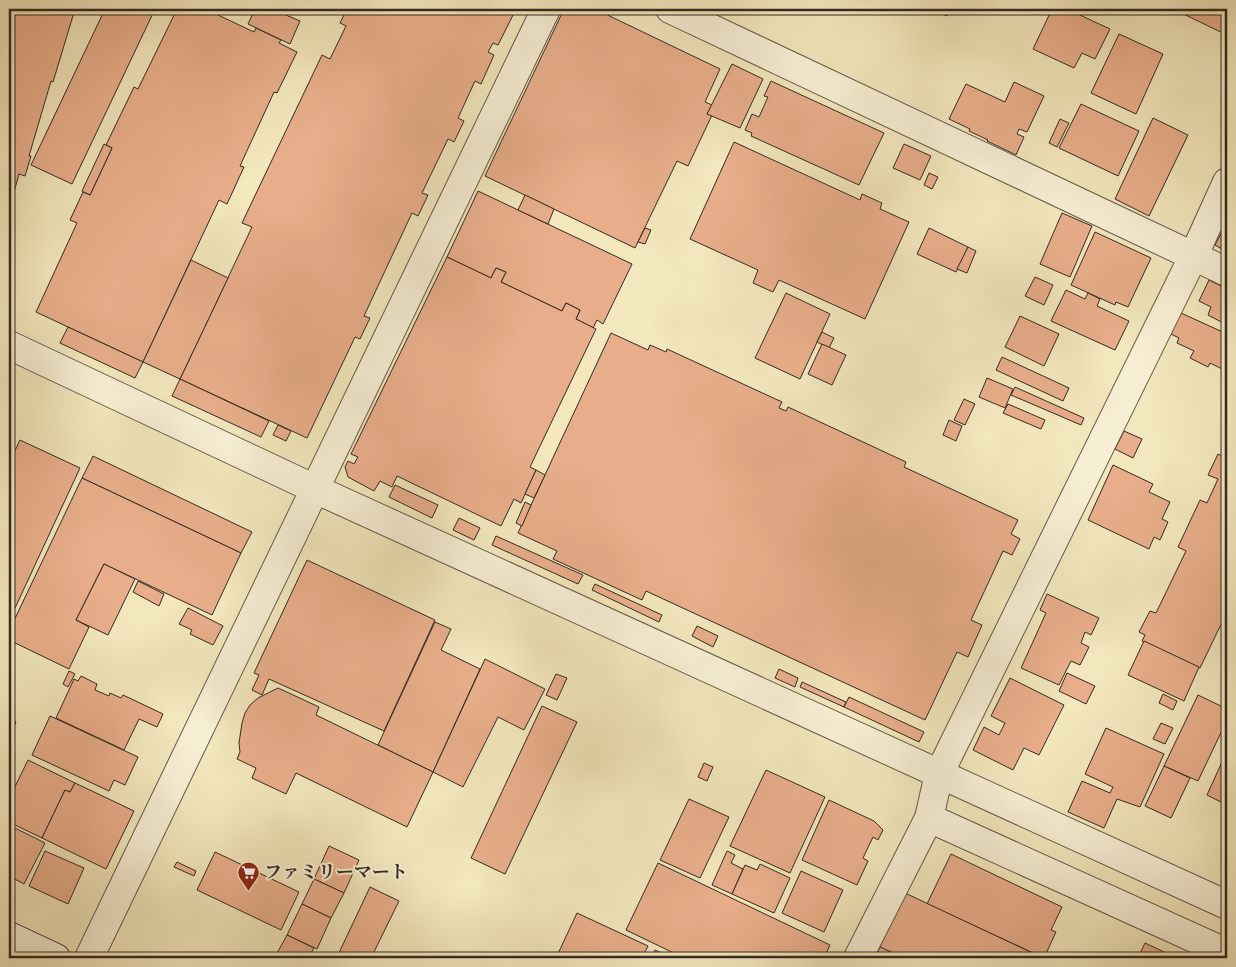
<svg xmlns="http://www.w3.org/2000/svg" width="1236" height="967" viewBox="0 0 1236 967" font-family="'Libre Caslon Text','Noto Serif JP',serif">
  <style>
    .building { fill: #e8ae8b; stroke: #342a22 }
    .lines { fill: none; stroke-linecap: round; stroke-linejoin: round }
    .street-casing { stroke: #645949; stroke-width: 30 }
    .secondary-casing { stroke: #342a22; stroke-width: 30 }
    .street { stroke: #f7efd4; stroke-width: 28 }
    .secondary { stroke: #f7efd4; stroke-width: 28 }
    .labels { text-anchor: middle; dominant-baseline: central; stroke-width: 4; stroke-linejoin: round; paint-order: stroke }
    .poi-label { font-size: 18px; font-weight: bold; fill: #342a22; stroke: #f7efd4; text-anchor: start }
  </style>
  <rect width="100%" height="100%" fill="#f3e7bd"/>
  <filter id="stains"><feTurbulence type="fractalNoise" baseFrequency=".004" numOctaves="4"/><feColorMatrix values="0 0 0 0 .2 0 0 0 0 .09 0 0 0 0 .02 0 0 0 .5 -.17"/></filter>
  <radialGradient id="worn" r=".72"><stop offset=".6" stop-color="#630" stop-opacity="0"/><stop offset="1" stop-color="#630" stop-opacity=".3"/></radialGradient>
  <g class="building">
    <path d="M9,9H75L53,82L51,81L29,156H31L25,176L19,174L9,210Z"/>
    <path d="M105,9H155L72,184L31,165Z"/>
    <path d="M177,9H219L221,10L218,15L254,32L256,28L281,40L279,43L297,52L277,93L274,92L240,166L244,167L227,204L219,200L143,362L36,312L77,223L70,220L83,192L90,195L112,148L106,145L134,87L138,89Z"/>
    <path d="M255,9H272L300,21L290,44L248,24Z"/>
    <path d="M347,9H516L498,45L493,43L488,52L494,55L481,84L475,81L458,118L464,121L454,142L448,139L422,193L428,195L418,216L412,213L364,316L370,318L360,339L355,337L307,438L180,379L252,227L242,223L322,55L330,59L346,26L340,23Z"/>
    <path d="M564,9H595L720,69L705,102L712,105L707,114L712,115L688,166L677,161L635,248L485,176Z"/>
    <path d="M930,9H950L947,16Z"/>
    <path d="M1052,9H1067L1110,29L1095,59L1082,53L1074,68L1033,49Z"/>
    <path d="M1173,9H1227V35Z"/>
    <path d="M1119,34L1163,54L1136,114L1091,93Z"/>
    <path d="M732,64L763,79L740,128L707,114Z"/>
    <path d="M771,81L884,133L859,185L751,136L752,133L745,130L752,114L759,117L768,97L764,96Z"/>
    <path d="M1014,82L1044,96L1027,132L1019,129L1017,134L1024,137L1016,155L987,141L988,140L969,131L970,129L949,119L966,84L1005,102Z"/>
    <path d="M1081,104L1139,131L1118,176L1059,148Z"/>
    <path d="M1153,118L1188,135L1149,216L1115,199Z"/>
    <path d="M1060,119L1069,123L1057,147L1049,143Z"/>
    <path d="M734,142L860,200L862,194L882,203L880,209L909,222L865,319L779,280L773,292L753,283L758,270L690,239Z"/>
    <path d="M104,144L112,148L90,195L82,191Z"/>
    <path d="M904,144L931,156L920,180L893,168Z"/>
    <path d="M929,173L938,177L932,189L924,185Z"/>
    <path d="M478,191L632,264L603,324L597,320L593,328L576,319L580,310L566,303L562,311L501,282L506,272L496,268L491,278L447,257Z"/>
    <path d="M525,195L554,209L548,224L518,210Z"/>
    <path d="M1062,213L1092,226L1070,277L1040,264Z"/>
    <path d="M1225,226L1227,228V252L1215,245Z"/>
    <path d="M645,228L651,230L645,244L638,242Z"/>
    <path d="M929,228L968,247L956,272L917,254Z"/>
    <path d="M1095,232L1151,258L1128,307L1116,302L1115,305L1071,285Z"/>
    <path d="M968,247L976,251L967,273L957,269Z"/>
    <path d="M447,257L491,278L496,268L506,272L501,282L562,311L566,303L580,310L576,319L596,329L530,467L536,470L521,503L514,499L501,526L397,476L392,487L380,481L374,491L348,477L345,467L348,461L354,464L358,457L351,454Z"/>
    <path d="M191,260L228,278L180,379L143,362Z"/>
    <path d="M1035,277L1053,285L1044,305L1025,296Z"/>
    <path d="M1209,280L1227,289V325L1208,315L1211,307L1199,301Z"/>
    <path d="M1066,290L1085,299L1088,293L1100,299L1097,306L1129,321L1115,350L1051,321Z"/>
    <path d="M786,293L830,314L800,379L755,358Z"/>
    <path d="M1181,313L1227,334V358L1222,369L1210,363L1208,367L1190,358L1194,351L1177,343L1179,338L1171,334Z"/>
    <path d="M1020,316L1059,334L1044,366L1005,347Z"/>
    <path d="M68,327L143,362L135,378L60,343Z"/>
    <path d="M822,332L834,338L829,348L817,342Z"/>
    <path d="M611,333L648,350L650,345L666,352L667,349L782,402L779,408L786,411L788,407L906,462L904,467L1018,520L1011,534L1020,539L1012,555L1003,551L971,620L982,625L968,657L957,652L925,720L646,591L642,600L553,559L557,551L518,533Z"/>
    <path d="M822,344L846,355L832,385L808,374Z"/>
    <path d="M1002,357L1069,388L1063,401L996,370Z"/>
    <path d="M987,378L1013,389L1005,408L979,397Z"/>
    <path d="M180,379L269,421L261,437L172,396Z"/>
    <path d="M1015,387L1084,418L1081,425L1011,395Z"/>
    <path d="M964,399L975,404L965,425L954,420Z"/>
    <path d="M1008,404L1045,420L1041,429L1003,413Z"/>
    <path d="M949,420L962,426L956,441L943,435Z"/>
    <path d="M278,425L291,431L286,441L273,435Z"/>
    <path d="M1124,431L1142,439L1133,458L1115,449Z"/>
    <path d="M20,440L80,468L9,621V463Z"/>
    <path d="M1227,446V612L1200,668L1142,641L1145,635L1139,632L1150,611L1156,613L1186,551L1178,547L1200,500L1207,503L1218,479L1208,475L1218,454L1222,456Z"/>
    <path d="M93,456L252,532L241,553L82,478Z"/>
    <path d="M1113,465L1153,484L1149,492L1170,502L1162,519L1168,522L1160,540L1154,537L1149,549L1088,520Z"/>
    <path d="M536,470L545,475L534,498L525,494Z"/>
    <path d="M82,478L241,553L212,615L104,564L76,620L89,627L69,669L9,640V631Z"/>
    <path d="M395,485L438,505L432,518L389,497Z"/>
    <path d="M525,502L531,505L522,526L516,523Z"/>
    <path d="M459,518L480,528L474,540L453,530Z"/>
    <path d="M496,536L583,575L578,584L492,545Z"/>
    <path d="M307,560L435,620L384,731L269,679L262,695L252,690L259,675L254,673Z"/>
    <path d="M104,564L135,579L108,635L76,620Z"/>
    <path d="M138,581L164,594L159,606L133,592Z"/>
    <path d="M595,584L662,615L659,622L592,590Z"/>
    <path d="M1047,594L1099,618L1091,635L1085,632L1081,643L1089,647L1080,665L1071,661L1059,685L1021,668L1046,613L1040,610Z"/>
    <path d="M188,608L223,626L213,645L190,634L192,630L179,624Z"/>
    <path d="M435,622L451,629L441,650L480,669L433,772L378,745Z"/>
    <path d="M697,626L718,636L713,647L692,636Z"/>
    <path d="M1144,641L1199,667L1184,701L1128,675Z"/>
    <path d="M485,659L545,689L524,730L498,717L463,787L433,772Z"/>
    <path d="M779,669L798,678L795,687L775,678Z"/>
    <path d="M69,671L75,674L68,687L63,684Z"/>
    <path d="M1067,673L1095,686L1086,704L1059,691Z"/>
    <path d="M556,674L567,678L557,700L546,695Z"/>
    <path d="M81,676L97,684L95,690L109,696L110,693L121,698L123,695L163,714L157,727L139,719L124,750L56,718L74,679L78,681Z"/>
    <path d="M1010,678L1064,705L1039,755L1024,748L1013,770L973,750L984,727L999,735L1005,723L991,716Z"/>
    <path d="M802,682L846,702L844,707L800,687Z"/>
    <path d="M278,688L319,707L316,715L433,772L407,827L296,773L286,794L252,778L256,768L237,759L240,752L239,743L242,723L245,713L250,705L258,698Z"/>
    <path d="M1163,694L1177,701L1173,710L1159,703Z"/>
    <path d="M1198,695L1227,709V720L1198,781L1164,766Z"/>
    <path d="M849,697L924,732L919,742L844,707Z"/>
    <path d="M542,706L577,722L505,874L471,858Z"/>
    <path d="M9,714L13,716L12,719L16,722L9,737Z"/>
    <path d="M50,716L138,757L125,785L114,780L109,791L32,755Z"/>
    <path d="M1161,723L1173,728L1165,744L1153,739Z"/>
    <path d="M1106,728L1164,754L1140,807L1117,799L1104,828L1068,812L1082,781L1110,793L1113,787L1085,774Z"/>
    <path d="M1227,751V805L1207,795Z"/>
    <path d="M28,760L75,783L70,792L65,790L42,838L9,822V799Z"/>
    <path d="M704,763L713,767L707,781L698,777Z"/>
    <path d="M1164,766L1190,778L1171,818L1145,806Z"/>
    <path d="M766,770L825,797L790,873L730,846Z"/>
    <path d="M75,783L134,811L106,869L42,838L65,790L70,792Z"/>
    <path d="M689,799L729,817L700,878L660,860Z"/>
    <path d="M829,800L874,821L883,830L878,840L873,837L863,858L868,861L857,885L802,860Z"/>
    <path d="M9,825L45,843L24,884L9,876Z"/>
    <path d="M329,846L359,860L344,893L314,879Z"/>
    <path d="M45,851L84,868L68,904L29,886Z"/>
    <path d="M727,851L735,855L731,863L743,869L732,894L712,885Z"/>
    <path d="M215,852L299,892L281,930L197,890Z"/>
    <path d="M951,854L1062,907L1051,930L1056,932L1044,958L927,904Z"/>
    <path d="M177,862L196,871L194,876L174,867Z"/>
    <path d="M658,863L830,945L824,958H684L626,930Z"/>
    <path d="M760,864L790,878L774,913L732,894L745,865L757,870Z"/>
    <path d="M801,871L843,890L824,932L782,913Z"/>
    <path d="M314,879L344,893L331,918L302,904Z"/>
    <path d="M370,887L399,901L371,958H339L337,957Z"/>
    <path d="M905,893L1039,956L1038,958H904L880,947Z"/>
    <path d="M302,904L331,918L317,949L287,935Z"/>
    <path d="M577,913L648,946L642,958H556Z"/>
    <path d="M287,935L314,948L308,958L275,957Z"/>
    <path d="M1145,943L1177,958H1138Z"/>
    <path d="M880,947L904,958H875Z"/>
    <path d="M655,950L673,958H651Z"/>
    <path d="M386,952L400,958H375L377,955L383,958Z"/>
  </g>
  <g class="lines">
    <defs>
      <g id="street">
        <path d="M670,9L1227,272"/>
        <path d="M9,345L315,489L1227,905"/>
        <path d="M929,818L1227,953"/>
        <path d="M89,958L546,9"/>
        <path d="M858,958L929,818L939,774L1193,257L1227,182"/>
      </g>
      <path id="secondary" d="M9,936L56,958"/>
    </defs>
    <use href="#street" class="street-casing"/>
    <use href="#secondary" class="secondary-casing"/>
    <use href="#street" class="street"/>
    <use href="#secondary" class="secondary"/>
  </g>
  <defs>
    <symbol id="supermarket-pin" viewBox="-11 -11 22 30"><path d="M0 17L-7.5 6A9.5 9.5 0 1 1 7.5 6Z" fill="#8f2418" stroke="#f7efd4"/><path d="M-6-5.5h2.5l.6 2H6L4.5 2H-2.5L-4.4-4H-6ZM-1.5 3.2a1.3 1.3 0 1 0 .1 0ZM3 3.2a1.3 1.3 0 1 0 .1 0Z" fill="#fff"/></symbol>
  </defs>
  <g fill-rule="evenodd">
    <use href="#supermarket-pin" x="236" y="860" width="25" height="34"/>
  </g>
  <g class="labels">
    <g class="poi-label">
      <text x="264" y="872">ファミリーマート</text>
    </g>
  </g>
  <rect width="1236" height="967" fill="none" stroke="#f3e7bd" stroke-width="30"/>
  <rect x="10" y="10" width="1216" height="947" fill="none" stroke="#342a22" stroke-width="2.5"/>
  <rect x="15" y="15" width="1206" height="937" fill="none" stroke="#342a22"/>
  <rect width="100%" height="100%" filter="url(#stains)"/>
  <rect width="100%" height="100%" fill="url(#worn)"/>
</svg>
